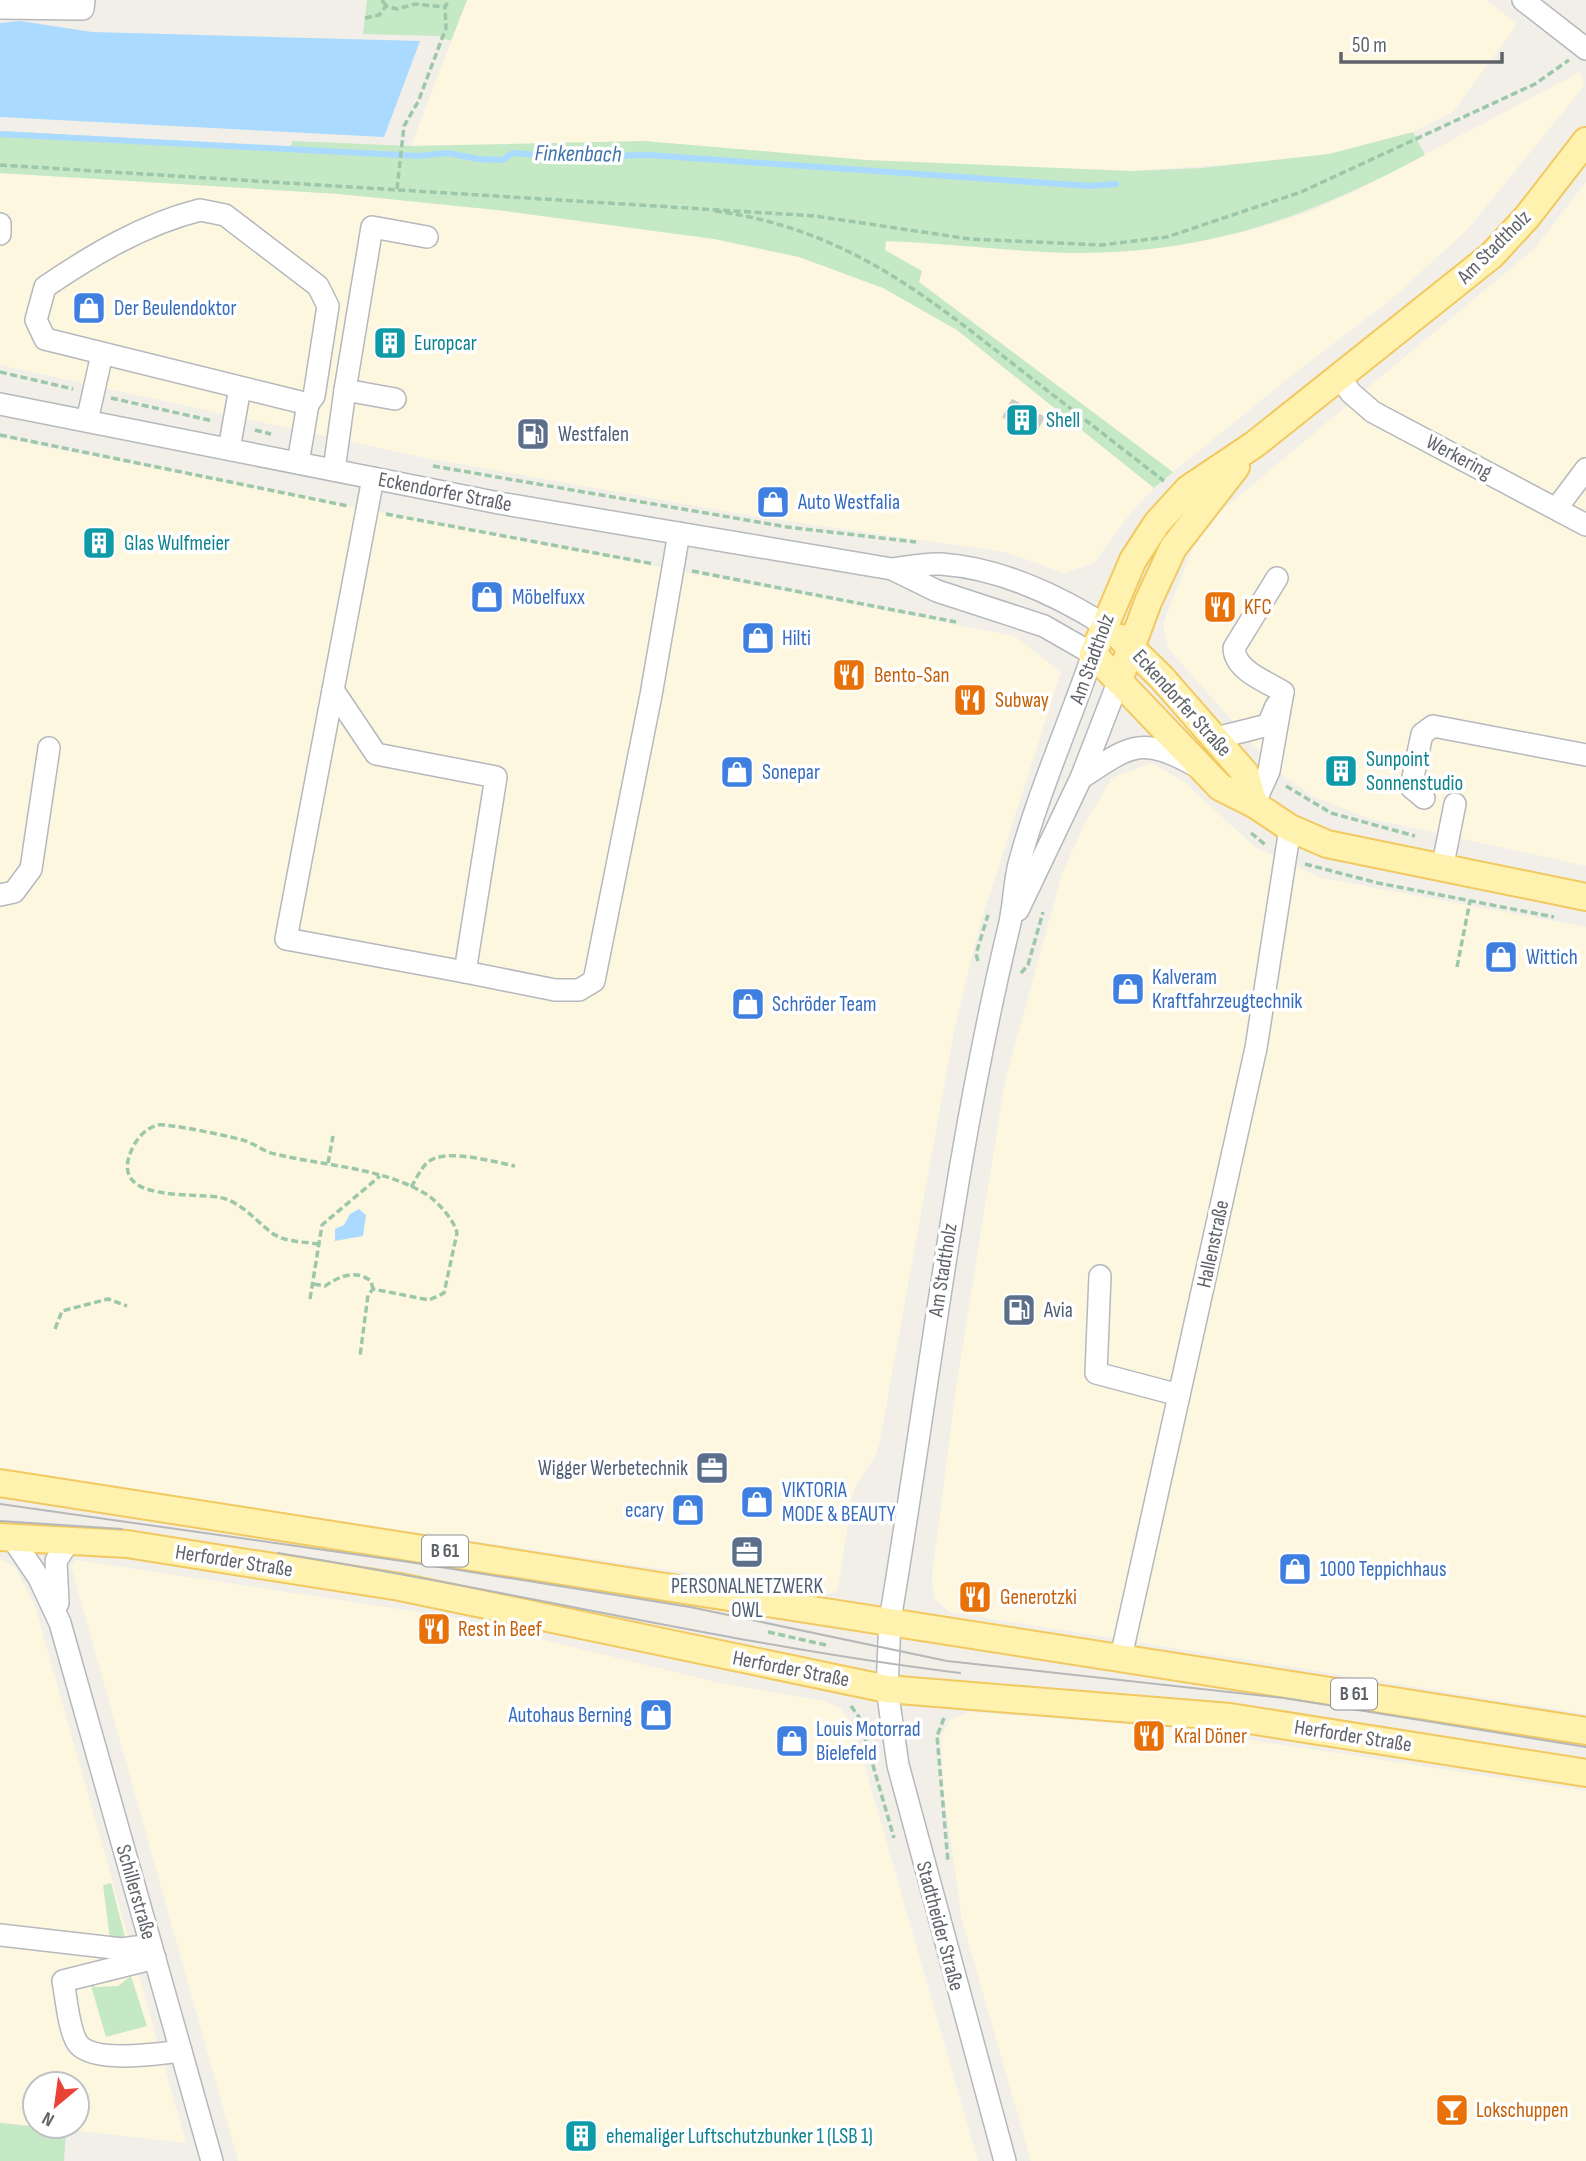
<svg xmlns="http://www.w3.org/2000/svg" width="1586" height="2161" viewBox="0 0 1586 2161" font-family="'Sofia Sans Condensed',sans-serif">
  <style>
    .commercial { fill: #fef7e0; fill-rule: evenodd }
    .green { fill: #c5e8c5 }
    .water { fill: #aadaff }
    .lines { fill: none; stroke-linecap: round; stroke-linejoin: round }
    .stream { stroke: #aadaff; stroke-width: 6 }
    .minor-tunnel { stroke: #ccccc8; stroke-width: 21; stroke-dasharray: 21 10; stroke-linecap: butt }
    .minor-casing { stroke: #b5b8bc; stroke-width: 24 }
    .major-casing { stroke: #f2c960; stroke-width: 30 }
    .path { stroke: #9cc7a9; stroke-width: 3.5; stroke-dasharray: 7 3.5; stroke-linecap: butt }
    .minor { stroke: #fff; stroke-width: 21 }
    .major { stroke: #fff2af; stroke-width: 26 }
    .tram { stroke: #b6b7b8; stroke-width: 2 }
    .labels { text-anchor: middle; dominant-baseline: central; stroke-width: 7; stroke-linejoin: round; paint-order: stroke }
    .shield { fill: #fff; stroke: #8f9295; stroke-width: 2 }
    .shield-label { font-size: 19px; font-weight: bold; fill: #5f6368 }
    .street-label { font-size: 21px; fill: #5f6368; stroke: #fff }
    .shop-label { font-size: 21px; fill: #366cbe; stroke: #fff; text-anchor: start }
    .culture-label { font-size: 21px; fill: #0d838f; stroke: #fff; text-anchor: start }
    .service-label { font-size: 21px; fill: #4e5e75; stroke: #fff; text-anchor: start }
    .food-label { font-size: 21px; fill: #c56008; stroke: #fff; text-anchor: start }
    .water-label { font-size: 23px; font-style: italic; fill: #4174aa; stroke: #fff }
  </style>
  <rect width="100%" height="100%" fill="#f1efe8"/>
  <g class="commercial">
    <path d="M467,0H1486L1517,24L1453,112L1413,132L1329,154L1263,162L1132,171H1068L866,160L644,141L411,146Z"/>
    <path d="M1580,72L1584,86L1468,229L1388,302L1291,376L1173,472L919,282L922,271L884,250L886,241L1074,253L1133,251L1194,243L1252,230L1309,212L1360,189Z"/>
    <path d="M0,173L339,194L497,210L714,239L799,257L883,288L957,330L1154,488L1132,511L1094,563L1064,573L1005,552L753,516L426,458L0,365Z"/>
    <path d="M1586,182V866L1368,818L1312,796L1276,770L1168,648L1163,624L1193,548L1220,512L1535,248Z"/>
    <path d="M0,438L1014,636L1061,672L979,928L955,1026L880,1440L875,1457L856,1485L852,1497L838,1590L829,1594L0,1470Z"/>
    <path d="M1152,763L1183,781L1255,847L1321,878L1586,927V1714L949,1612L934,1598L932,1576L956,1388L1005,1081L1062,874L1084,825L1112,778Z"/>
    <path d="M0,1559L15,1567L35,1606L186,2143L0,2122ZM35,2084H77V2126H35Z"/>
    <path d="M76,1560L451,1617L715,1682L824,1701L840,1708L853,1725L978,2161H238L71,1566Z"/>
    <path d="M970,1712L1135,1725L1223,1736L1586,1791V2161H1031L962,1920L943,1786L941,1736L950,1720Z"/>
  </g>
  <g class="green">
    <path d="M367,0H467L451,41L438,36L363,34Z"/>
    <path d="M0,131L291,147L292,141L411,146L644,141L866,160L1132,171L1202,168L1329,154L1413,132L1425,155C1309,217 1209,253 1076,253C1013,252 949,243 886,241L885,250L922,271L919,282L1173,472L1154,488L957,330L883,288L799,257L714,239L497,210L339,194L0,173Z"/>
    <path d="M111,1883L126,1941L110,1939L103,1885Z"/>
    <path d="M131,1976L147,2026L106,2037L90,1982H93L95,1987L118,1986Z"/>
    <path d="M0,2123L66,2130L64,2161H0Z"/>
  </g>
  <g class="water">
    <path d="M20,21L92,32L420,41L384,137L0,117V23Z"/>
    <path d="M359,1209L366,1215L363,1236L335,1241V1229L344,1225L350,1214Z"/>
  </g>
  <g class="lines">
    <path class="stream" d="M0,134L418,156L448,153L478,159L502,160L513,153L562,157L648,155L1089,186L1116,184"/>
    <path class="minor-tunnel" d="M1007,408L1040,426"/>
    <defs>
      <g id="minor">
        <path d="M1523,0L1586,49"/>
        <path d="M0,8L83,9L84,0"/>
        <path d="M200,210L225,215L318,286L328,306L314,396L308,404L45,339L36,320L45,287C92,255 144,224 200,210Z"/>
        <path d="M0,224V234"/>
        <path d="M1340,378L1351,393L1373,412L1586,525"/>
        <path d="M345,390L372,227L427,237"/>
        <path d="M0,404L499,503L892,569C907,567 925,563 941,564C999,568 1055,594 1103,624"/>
        <path d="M87,421L102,354"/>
        <path d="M229,449L240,388"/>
        <path d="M298,463L308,404"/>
        <path d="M334,470L345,390L395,399"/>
        <path d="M373,478L333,690L376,754L496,777L465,972L555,990H579L594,981L651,695L679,533"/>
        <path d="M1556,509L1586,469"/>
        <path d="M892,569L937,591L1044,626L1093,654C1069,724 1038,793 1019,864C1014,884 1014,906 1009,927C954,1155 929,1388 890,1620L887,1689L898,1765L1005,2161"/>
        <path d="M1277,578L1234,648C1235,671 1266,681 1283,692"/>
        <path d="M333,690L286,939L465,972"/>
        <path d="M1216,738L1268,725L1276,706"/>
        <path d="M1081,778C1130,746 1140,735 1196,766"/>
        <path d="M1424,798L1411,787L1422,734L1433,726L1586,755"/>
        <path d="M1254,804L1269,771L1283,692"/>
        <path d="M1442,869L1455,804"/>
        <path d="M0,895L14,892L31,869L49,748"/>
        <path d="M1018,910L1081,778L1119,680"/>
        <path d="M1100,1276L1096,1373L1179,1395"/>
        <path d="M12,1538L39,1578L60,1623L212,2161"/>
        <path d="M58,1603L56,1561L69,1541"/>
        <path d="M1121,1657L1256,1048L1290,828"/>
        <path d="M0,1935L122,1949L151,1945"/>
        <path d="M155,1958L63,1981C66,1996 69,2034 79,2045C96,2063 158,2054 181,2051"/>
      </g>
      <g id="major">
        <path d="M1586,141L1527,217L1492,255L1255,444L1188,489L1157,523L1133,560L1093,654L1220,787L1254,804L1290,828L1327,844L1586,897"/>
        <path d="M1121,638L1162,678L1245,773L1254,804"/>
        <path d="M1119,680L1148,602L1173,548L1236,467"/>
        <path d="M0,1483L1586,1731"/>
        <path d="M0,1537L127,1544L400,1587L887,1689L1230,1717L1586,1773"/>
      </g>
    </defs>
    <use href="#minor" class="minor-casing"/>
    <use href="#major" class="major-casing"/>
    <g class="path">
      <path d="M382,0L386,6"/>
      <path d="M365,18L379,15L386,6L397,9L415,4L445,7"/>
      <path d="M0,165L815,216L970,239L1101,245L1167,237L1301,192L1535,84L1569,60"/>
      <path d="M397,189L404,126L418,102L446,28L445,7L449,0"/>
      <path d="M715,211C841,228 921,291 1017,367C1066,405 1115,443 1164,481"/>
      <path d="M0,372L73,389"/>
      <path d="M111,398L213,421"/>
      <path d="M255,430L271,434"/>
      <path d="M0,435L348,506"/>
      <path d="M433,466L787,527L916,542"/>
      <path d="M386,514L654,564"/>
      <path d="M692,571L956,622"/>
      <path d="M1286,786L1331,813L1415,836"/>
      <path d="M1251,833L1267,846"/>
      <path d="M1305,864L1378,883L1554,917"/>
      <path d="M978,961L976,954L988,915"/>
      <path d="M1457,967L1470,901"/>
      <path d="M1021,973L1028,965L1043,912"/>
      <path d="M328,1163L333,1136"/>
      <path d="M411,1187C416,1180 420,1169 427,1163C444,1147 494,1162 515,1166"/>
      <path d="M319,1244C304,1242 284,1242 272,1233C256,1221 246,1207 226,1199C200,1190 101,1207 134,1145C140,1135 147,1128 158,1125C167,1123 234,1137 246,1141C256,1145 265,1152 275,1154C324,1166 380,1167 424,1193C436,1199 455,1221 457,1233L444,1293L429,1300L373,1289L368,1295L360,1356"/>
      <path d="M314,1284L325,1286C340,1276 355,1269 371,1281L373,1289"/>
      <path d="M310,1299L322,1225L380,1176"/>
      <path d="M55,1329L62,1311L108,1299L127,1306"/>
      <path d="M768,1632L826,1645"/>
      <path d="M851,1706L859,1717L894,1838"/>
      <path d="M944,1718L937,1736L948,1862"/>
    </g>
    <use href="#minor" class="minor"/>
    <use href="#major" class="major"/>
    <g class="tram">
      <path d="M0,1504L409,1562L690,1607L947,1661L1284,1698L1586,1747"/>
      <path d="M0,1521L122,1529"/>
      <path d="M278,1553C506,1589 731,1645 960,1673"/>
    </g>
  </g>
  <defs>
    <symbol id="shop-square" viewBox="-11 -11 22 22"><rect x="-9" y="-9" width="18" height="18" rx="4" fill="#3f7fe0" stroke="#fff"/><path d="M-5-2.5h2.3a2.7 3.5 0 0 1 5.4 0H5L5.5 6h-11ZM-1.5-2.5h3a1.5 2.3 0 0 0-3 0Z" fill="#fff"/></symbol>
    <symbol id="building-square" viewBox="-11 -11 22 22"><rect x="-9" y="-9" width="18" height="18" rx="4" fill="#0f9aa8" stroke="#fff"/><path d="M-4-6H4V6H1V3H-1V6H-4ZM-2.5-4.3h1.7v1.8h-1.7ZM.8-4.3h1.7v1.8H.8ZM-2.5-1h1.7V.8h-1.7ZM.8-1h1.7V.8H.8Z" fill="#fff"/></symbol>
    <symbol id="fuel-square" viewBox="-11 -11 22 22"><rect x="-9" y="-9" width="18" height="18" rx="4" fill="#5c6f8a" stroke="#fff"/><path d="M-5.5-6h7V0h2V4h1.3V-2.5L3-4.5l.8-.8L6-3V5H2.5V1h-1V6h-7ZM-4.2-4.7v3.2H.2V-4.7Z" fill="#fff"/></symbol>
    <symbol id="restaurant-square" viewBox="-11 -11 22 22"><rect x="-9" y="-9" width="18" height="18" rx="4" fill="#e8710a" stroke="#fff"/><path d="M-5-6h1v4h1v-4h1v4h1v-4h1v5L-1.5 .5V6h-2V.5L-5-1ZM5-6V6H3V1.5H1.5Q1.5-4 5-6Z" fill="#fff"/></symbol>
    <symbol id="office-square" viewBox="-11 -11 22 22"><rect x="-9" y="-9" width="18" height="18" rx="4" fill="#5c6f8a" stroke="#fff"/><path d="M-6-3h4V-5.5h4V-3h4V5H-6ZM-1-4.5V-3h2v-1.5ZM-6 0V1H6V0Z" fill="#fff"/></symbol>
    <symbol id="bar-square" viewBox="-11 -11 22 22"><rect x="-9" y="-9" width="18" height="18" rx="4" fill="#e8710a" stroke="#fff"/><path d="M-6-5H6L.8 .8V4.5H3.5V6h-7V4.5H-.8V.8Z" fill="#fff"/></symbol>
  </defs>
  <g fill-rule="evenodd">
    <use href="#shop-square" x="70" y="289" width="38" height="38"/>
    <use href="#building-square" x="371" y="324" width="38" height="38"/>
    <use href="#building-square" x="1003" y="401" width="38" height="38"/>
    <use href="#fuel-square" x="514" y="415" width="38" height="38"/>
    <use href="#shop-square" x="754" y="483" width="38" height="38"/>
    <use href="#building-square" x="80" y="524" width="38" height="38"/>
    <use href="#shop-square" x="468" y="578" width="38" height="38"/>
    <use href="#restaurant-square" x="1201" y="588" width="38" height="38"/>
    <use href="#shop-square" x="739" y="619" width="38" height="38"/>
    <use href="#restaurant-square" x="830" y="656" width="38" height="38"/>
    <use href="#restaurant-square" x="951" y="681" width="38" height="38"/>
    <use href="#building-square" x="1322" y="752" width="38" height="38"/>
    <use href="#shop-square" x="718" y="753" width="38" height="38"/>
    <use href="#shop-square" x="1482" y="938" width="38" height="38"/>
    <use href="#shop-square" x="1109" y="970" width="38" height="38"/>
    <use href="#shop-square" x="729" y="985" width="38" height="38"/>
    <use href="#fuel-square" x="1000" y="1291" width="38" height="38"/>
    <use href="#office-square" x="693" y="1449" width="38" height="38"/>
    <use href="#shop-square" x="738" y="1483" width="38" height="38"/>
    <use href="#shop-square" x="669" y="1491" width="38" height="38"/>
    <use href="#office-square" x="728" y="1533" width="38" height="38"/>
    <use href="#shop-square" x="1276" y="1550" width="38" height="38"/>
    <use href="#restaurant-square" x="956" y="1578" width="38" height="38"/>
    <use href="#restaurant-square" x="415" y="1610" width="38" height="38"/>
    <use href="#shop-square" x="637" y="1696" width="38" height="38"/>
    <use href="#restaurant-square" x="1130" y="1717" width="38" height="38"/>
    <use href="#shop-square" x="773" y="1722" width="38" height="38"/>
    <use href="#bar-square" x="1433" y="2091" width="38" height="38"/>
    <use href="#building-square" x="562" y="2117" width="38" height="38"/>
  </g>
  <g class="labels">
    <g class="shield">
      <rect x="422" y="1535.5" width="46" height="31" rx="5"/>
      <rect x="1331" y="1678.5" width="46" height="31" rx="5"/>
    </g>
    <g class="shield-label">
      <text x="445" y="1551">B 61</text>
      <text x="1354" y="1694">B 61</text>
    </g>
    <g class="street-label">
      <text transform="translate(1494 247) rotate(-45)">Am Stadtholz</text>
      <text transform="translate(1459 457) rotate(28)">Werkering</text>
      <text transform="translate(445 492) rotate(11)">Eckendorfer Straße</text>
      <text transform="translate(1092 659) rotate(-70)">Am Stadtholz</text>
      <text transform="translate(1182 703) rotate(48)">Eckendorfer Straße</text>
      <text transform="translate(1213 1244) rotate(-78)">Hallenstraße</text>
      <text transform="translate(943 1270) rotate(-81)">Am Stadtholz</text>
      <text transform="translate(234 1561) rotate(9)">Herforder Straße</text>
      <text transform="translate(791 1669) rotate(11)">Herforder Straße</text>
      <text transform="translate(1353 1736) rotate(9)">Herforder Straße</text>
      <text transform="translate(136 1892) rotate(74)">Schillerstraße</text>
      <text transform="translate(940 1926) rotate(75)">Stadtheider Straße</text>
    </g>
    <g class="shop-label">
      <text x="114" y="308">Der Beulendoktor</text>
      <text x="798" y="502">Auto Westfalia</text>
      <text x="512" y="597">Möbelfuxx</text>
      <text x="782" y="638">Hilti</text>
      <text x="762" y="772">Sonepar</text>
      <text x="1526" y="957">Wittich</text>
      <text x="1152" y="977">Kalveram<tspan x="1152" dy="24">Kraftfahrzeugtechnik</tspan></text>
      <text x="772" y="1004">Schröder Team</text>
      <text x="782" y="1490">VIKTORIA<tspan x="782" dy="24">MODE &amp; BEAUTY</tspan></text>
      <text x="664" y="1510" text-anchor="end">ecary</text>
      <text x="1320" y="1569">1000 Teppichhaus</text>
      <text x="632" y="1715" text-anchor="end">Autohaus Berning</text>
      <text x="816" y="1729">Louis Motorrad<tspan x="816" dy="24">Bielefeld</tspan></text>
    </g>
    <g class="culture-label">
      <text x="414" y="343">Europcar</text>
      <text x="1046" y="420">Shell</text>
      <text x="124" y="543">Glas Wulfmeier</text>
      <text x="1366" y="759">Sunpoint<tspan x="1366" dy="24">Sonnenstudio</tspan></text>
      <text x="606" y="2136">ehemaliger Luftschutzbunker 1 (LSB 1)</text>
    </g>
    <g class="service-label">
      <text x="558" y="434">Westfalen</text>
      <text x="1044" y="1310">Avia</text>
      <text x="688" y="1468" text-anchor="end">Wigger Werbetechnik</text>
      <text x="747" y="1586" text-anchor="middle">PERSONALNETZWERK<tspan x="747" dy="24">OWL</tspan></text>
    </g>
    <g class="food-label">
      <text x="1244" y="607">KFC</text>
      <text x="874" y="675">Bento-San</text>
      <text x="995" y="700">Subway</text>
      <text x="1000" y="1597">Generotzki</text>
      <text x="458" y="1629">Rest in Beef</text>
      <text x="1174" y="1736">Kral Döner</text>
      <text x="1476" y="2110">Lokschuppen</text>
    </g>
    <g class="water-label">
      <text transform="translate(578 154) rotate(1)">Finkenbach</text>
    </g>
  </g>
  <g transform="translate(56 2105) rotate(209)"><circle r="33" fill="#ffffff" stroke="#bfc1c3" stroke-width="2"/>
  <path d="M0-5L12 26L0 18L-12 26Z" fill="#ea4335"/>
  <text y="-10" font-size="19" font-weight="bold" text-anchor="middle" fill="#5f6368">N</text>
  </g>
  <path d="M1341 52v10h161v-10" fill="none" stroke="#5f6368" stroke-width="3.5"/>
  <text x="1352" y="52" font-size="21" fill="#5f6368" stroke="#ffffff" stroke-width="5" paint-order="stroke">50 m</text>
</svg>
